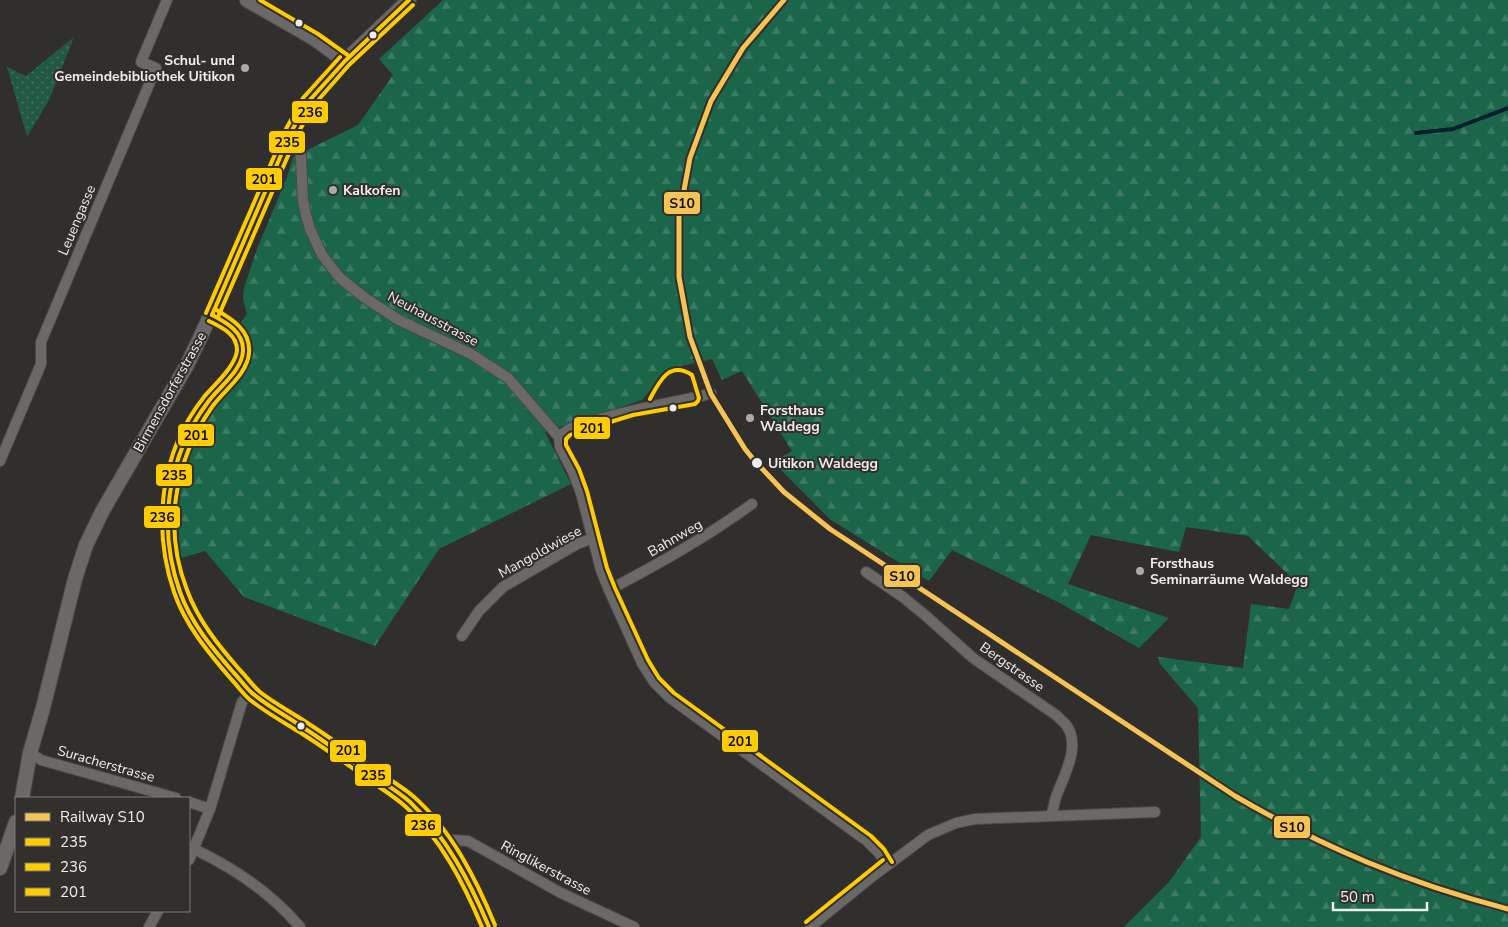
<svg xmlns="http://www.w3.org/2000/svg" width="1508" height="927" viewBox="0 0 1508 927" font-family="'Nunito Sans',sans-serif">
  <style>
    .grass { fill: url(#grass-dots) }
    .forest { fill: url(#forest-firs) }
    .lines { fill: none; stroke-linecap: round; stroke-linejoin: round }
    .stream { stroke: #041e2c; stroke-width: 4 }
    .street-casing { stroke: #4c4b49; stroke-width: 12 }
    .secondary-casing { stroke: #4c4b49; stroke-width: 16 }
    .street { stroke: #6a6968; stroke-width: 10 }
    .secondary { stroke: #6a6968; stroke-width: 14 }
    .bus-1-casing { stroke: #322f2c; stroke-width: 8 }
    .bus-2-casing { stroke: #322f2c; stroke-width: 8 }
    .bus-3-casing { stroke: #322f2c; stroke-width: 8 }
    .bus-1 { stroke: #fc0; stroke-width: 4 }
    .bus-2 { stroke: #fc0; stroke-width: 4 }
    .bus-3 { stroke: #fc0; stroke-width: 4 }
    .rail-1-casing { stroke: #322f2c; stroke-width: 9 }
    .rail-1 { stroke: #f6c454; stroke-width: 5 }
    .bus-dot { fill: #f0edec; stroke: #322f2c; stroke-width: 2 }
    .poi-dot { fill: #adaaa9; stroke: #322f2c; stroke-width: 2 }
    .labels { text-anchor: middle; dominant-baseline: central; stroke-width: 4; stroke-linejoin: round; paint-order: stroke }
    .poi-label { font-size: 14px; font-weight: bold; fill: #f0edec; stroke: #322f2c; text-anchor: start }
    .street-label { font-size: 14px; fill: #f0edec; stroke: #322f2c }
    .stop-label { font-size: 14px; font-weight: bold; fill: #f0edec; stroke: #322f2c; text-anchor: start }
    .line-badge { stroke: #322f2c; stroke-width: 2 }
    .pale-badge-label { font-size: 14px; text-anchor: middle; font-weight: bold; fill: #111 }
  </style>
  <defs>
    <pattern id="grass-dots" width="8" height="8" patternUnits="userSpaceOnUse" patternTransform="scale(1.25)"><rect width="8" height="8" fill="#215944"/><path d="M2 2h.1M6 6h.1" fill="none" stroke="#42715f" stroke-width="1.8" stroke-linecap="round"/></pattern>
    <pattern id="forest-firs" width="22" height="20" patternUnits="userSpaceOnUse" patternTransform="scale(1.25)"><rect width="22" height="20" fill="#1b654b"/><path d="M5 1l3.5 6h-7zM16 11l3.5 6h-7z" fill="#3c7b65"/></pattern>
  </defs>
  <rect width="100%" height="100%" fill="#312f2d"/>
  <path class="grass" d="M74,37L49,100L27,137L7,67L26,76Z"/>
  <path class="forest" d="M443,0H1508V927H1124L1169,882L1201,837L1198,708L1160,664L1158,657L1243,668L1251,604L1289,609L1298,584L1248,536L1186,527L1179,552L1091,535L1068,584L1169,618L1139,648L1058,602L952,550L929,581L831,520L773,462L792,451L742,371L722,380L712,359L673,368L662,376L642,400L545,432L571,484L439,549L375,646L244,597L205,551L171,561L176,463L238,364L236,330L247,314L243,299L244,288L257,249L287,177L293,157L358,125L393,75L379,59Z"/>
  <g class="lines">
    <path class="stream" d="M1416,133L1453,129L1508,108"/>
    <defs>
      <g id="street">
        <path d="M291,132L300,140L303,201L306,215L310,229L322,255L340,278L365,298L399,320L471,354L508,378L559,437"/>
        <path d="M711,393L702,396C667,403 634,409 600,419C585,423 570,426 559,437L560,447L573,472L581,493L601,570L609,590L642,663L654,682L670,698L867,841L879,853L887,865"/>
        <path d="M0,461L41,364V342L156,68L141,62L167,0"/>
        <path d="M866,572L903,597L926,616L973,658L1056,715C1060,719 1064,722 1067,726C1081,748 1063,777 1056,797C1054,804 1053,810 1051,816"/>
        <path d="M609,590C658,564 707,537 752,504"/>
        <path d="M462,636L479,611L503,587L577,544L593,538"/>
        <path d="M30,753L41,760L176,798"/>
        <path d="M189,802L210,809"/>
        <path d="M444,843L453,840L468,841L561,893L634,927"/>
        <path d="M194,849C234,868 271,893 300,927"/>
        <path d="M189,860L210,809L242,702L251,692"/>
        <path d="M149,927L158,911"/>
        <path d="M810,927L869,879L928,835L956,823L975,819L1155,812"/>
      </g>
      <g id="secondary">
        <path d="M247,0L315,39L345,61"/>
        <path d="M212,315C227,323 244,331 243,351C243,366 218,390 208,402C167,456 156,527 180,591C192,624 213,650 236,675C241,681 246,687 252,693C267,706 284,715 301,726C323,740 344,755 365,770C380,781 396,790 410,802C444,834 472,884 489,927"/>
        <path d="M22,798L30,753L43,708L75,579L86,545L103,510L187,365L201,336L291,132L308,102L324,83L345,61L409,0"/>
        <path d="M0,868L16,822"/>
      </g>
    </defs>
    <use href="#street" class="street-casing"/>
    <use href="#secondary" class="secondary-casing"/>
    <use href="#street" class="street"/>
    <use href="#secondary" class="secondary"/>
    <defs>
      <g id="bus-1">
        <path d="M212,315C227,323 244,332 243,351C242,371 219,387 208,402C167,456 157,528 180,592C191,623 212,648 234,673C240,679 245,687 252,693C267,706 285,715 301,726C324,741 346,757 369,773C382,782 398,791 410,802C446,836 470,882 489,927"/>
        <path d="M212,315L291,132L308,102L345,61L409,0"/>
      </g>
      <g id="bus-2">
        <path d="M218,317L297,135L313,106L349,65L413,5"/>
        <path d="M209,321C221,327 237,334 237,350C236,366 214,385 204,397C160,452 152,527 174,592C185,625 208,652 231,679C237,685 242,693 249,699C265,712 283,722 301,733C323,747 344,762 365,777C378,787 393,795 406,807C441,839 464,884 482,927"/>
      </g>
      <g id="bus-3">
        <path d="M260,0L318,34L349,56"/>
        <path d="M215,309C232,319 251,330 249,353C247,375 224,390 212,407C174,461 163,529 187,590C198,620 218,645 239,669C246,676 252,685 260,692C274,703 291,712 306,722C329,737 352,753 374,769C387,778 401,786 413,796C451,829 476,879 495,925"/>
        <path d="M206,313L286,129L303,98L340,57"/>
        <path d="M650,399C659,382 669,360 692,375L699,398L698,401L695,404L633,415L578,432L570,435L566,439V445L579,469L587,491L607,568L615,588L648,660L659,678L674,693L871,836L884,849L892,862"/>
        <path d="M806,922L883,860"/>
      </g>
    </defs>
    <use href="#bus-1" class="bus-1-casing"/>
    <use href="#bus-2" class="bus-2-casing"/>
    <use href="#bus-3" class="bus-3-casing"/>
    <use href="#bus-1" class="bus-1"/>
    <use href="#bus-2" class="bus-2"/>
    <use href="#bus-3" class="bus-3"/>
    <defs>
      <path id="rail-1" d="M784,0L743,48L711,101L690,158L679,217V277L690,337L711,394L745,449L754,460L784,492L830,529L1235,796C1324,848 1408,883 1508,909"/>
    </defs>
    <use href="#rail-1" class="rail-1-casing"/>
    <use href="#rail-1" class="rail-1"/>
  </g>
  <g class="bus-dot">
    <circle cx="299" cy="23" r="4.5"/>
    <circle cx="373" cy="35" r="4.5"/>
    <circle cx="673" cy="408" r="4.5"/>
    <circle cx="757" cy="463" r="6"/>
    <circle cx="301" cy="726" r="4.5"/>
  </g>
  <g class="poi-dot">
    <circle cx="245" cy="68" r="5"/>
    <circle cx="333" cy="190" r="5"/>
    <circle cx="750" cy="418" r="5"/>
    <circle cx="1140" cy="571" r="5"/>
  </g>
  <g class="labels">
    <g class="poi-label">
      <text x="235" y="60" text-anchor="end">Schul- und<tspan x="235" dy="16">Gemeindebibliothek Uitikon</tspan></text>
      <text x="343" y="190">Kalkofen</text>
      <text x="760" y="410">Forsthaus<tspan x="760" dy="16">Waldegg</tspan></text>
      <text x="1150" y="563">Forsthaus<tspan x="1150" dy="16">Seminarräume Waldegg</tspan></text>
    </g>
    <g class="street-label">
      <text transform="translate(77 220) rotate(-67)">Leuengasse</text>
      <text transform="translate(433 319) rotate(28)">Neuhausstrasse</text>
      <text transform="translate(170 392) rotate(-61)">Birmensdorferstrasse</text>
      <text transform="translate(675 538) rotate(-30)">Bahnweg</text>
      <text transform="translate(540 552) rotate(-29)">Mangoldwiese</text>
      <text transform="translate(1012 667) rotate(35)">Bergstrasse</text>
      <text transform="translate(106 764) rotate(16)">Suracherstrasse</text>
      <text transform="translate(546 868) rotate(28)">Ringlikerstrasse</text>
    </g>
    <g class="stop-label">
      <text x="768" y="463">Uitikon Waldegg</text>
    </g>
  </g>
  <g class="line-badge">
    <rect x="291" y="100" width="38" height="24" rx="5" fill="#fc0"/>
    <rect x="268" y="130" width="38" height="24" rx="5" fill="#fc0"/>
    <rect x="245" y="167" width="38" height="24" rx="5" fill="#fc0"/>
    <rect x="663" y="191" width="38" height="24" rx="5" fill="#f6c454"/>
    <rect x="573" y="416" width="38" height="24" rx="5" fill="#fc0"/>
    <rect x="177" y="423" width="38" height="24" rx="5" fill="#fc0"/>
    <rect x="155" y="463" width="38" height="24" rx="5" fill="#fc0"/>
    <rect x="143" y="505" width="38" height="24" rx="5" fill="#fc0"/>
    <rect x="883" y="564" width="38" height="24" rx="5" fill="#f6c454"/>
    <rect x="721" y="729" width="38" height="24" rx="5" fill="#fc0"/>
    <rect x="329" y="739" width="38" height="24" rx="5" fill="#fc0"/>
    <rect x="354" y="763" width="38" height="24" rx="5" fill="#fc0"/>
    <rect x="404" y="813" width="38" height="24" rx="5" fill="#fc0"/>
    <rect x="1273" y="815" width="38" height="24" rx="5" fill="#f6c454"/>
  </g>
  <g class="pale-badge-label">
    <text x="310" y="117">236</text>
    <text x="287" y="147">235</text>
    <text x="264" y="184">201</text>
    <text x="682" y="208">S10</text>
    <text x="592" y="433">201</text>
    <text x="196" y="440">201</text>
    <text x="174" y="480">235</text>
    <text x="162" y="522">236</text>
    <text x="902" y="581">S10</text>
    <text x="740" y="746">201</text>
    <text x="348" y="755">201</text>
    <text x="373" y="780">235</text>
    <text x="423" y="830">236</text>
    <text x="1292" y="832">S10</text>
  </g>
  <rect x="15" y="797" width="175" height="115" fill="#322f2c" stroke="#7e7b79"/>
  <rect x="25" y="813" width="25" height="8" fill="#f6c454" stroke="#7e7b79"/>
  <text x="60" y="822" font-size="15" fill="#f0edec">Railway S10</text>
  <rect x="25" y="838" width="25" height="8" fill="#ffcc00" stroke="#7e7b79"/>
  <text x="60" y="847" font-size="15" fill="#f0edec">235</text>
  <rect x="25" y="863" width="25" height="8" fill="#ffcc00" stroke="#7e7b79"/>
  <text x="60" y="872" font-size="15" fill="#f0edec">236</text>
  <rect x="25" y="888" width="25" height="8" fill="#ffcc00" stroke="#7e7b79"/>
  <text x="60" y="897" font-size="15" fill="#f0edec">201</text>
  <path d="M1333 902v8h94v-8" fill="none" stroke="#f0edec" stroke-width="2.5"/>
  <text x="1340" y="902" font-size="15" fill="#f0edec" stroke="#322f2c" stroke-width="4" paint-order="stroke">50 m</text>
</svg>
